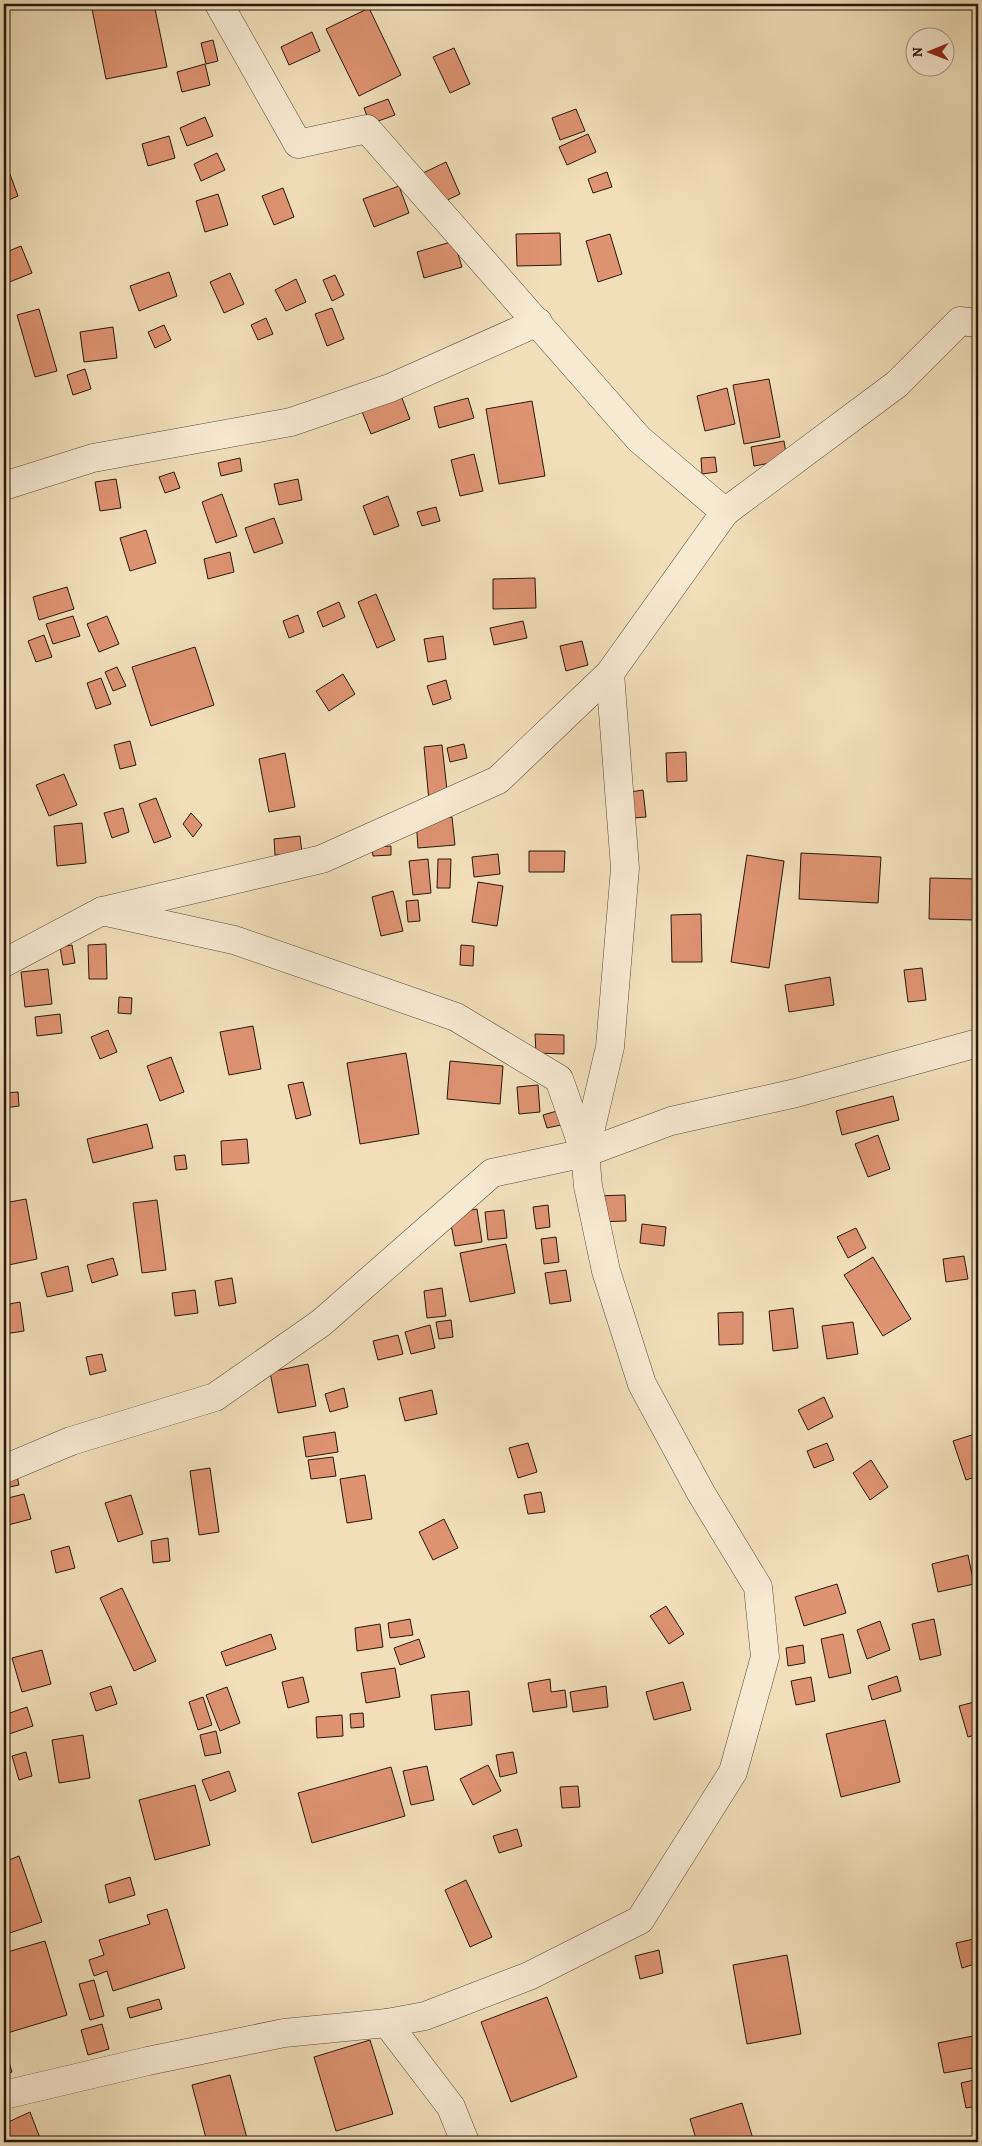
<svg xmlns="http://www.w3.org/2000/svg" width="982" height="2146" viewBox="0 0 982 2146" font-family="Alegreya,serif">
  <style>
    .building { fill: #de9373; stroke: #27190d }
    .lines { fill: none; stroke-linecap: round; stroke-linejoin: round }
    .minor-casing { stroke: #5a4a38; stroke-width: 29 }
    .minor { stroke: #f7ead2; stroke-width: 28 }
  </style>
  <rect width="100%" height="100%" fill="#f2dfba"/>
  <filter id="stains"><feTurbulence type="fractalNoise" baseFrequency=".004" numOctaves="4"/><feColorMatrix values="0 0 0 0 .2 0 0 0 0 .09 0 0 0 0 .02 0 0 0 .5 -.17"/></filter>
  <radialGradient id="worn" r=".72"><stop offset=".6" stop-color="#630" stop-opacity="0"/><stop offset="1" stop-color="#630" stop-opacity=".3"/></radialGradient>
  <g class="building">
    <path d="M91,4H154L167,67L106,79Z"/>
    <path d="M369,8L401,75L359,96L326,29Z"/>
    <path d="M312,32L320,51L289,65L281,47Z"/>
    <path d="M213,40L218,61L206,64L201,43Z"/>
    <path d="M454,48L470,84L450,93L433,57Z"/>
    <path d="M205,64L210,85L182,92L177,72Z"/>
    <path d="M388,99L395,115L370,124L364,108Z"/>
    <path d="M576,109L585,131L560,140L552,118Z"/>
    <path d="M205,117L213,136L187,146L180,128Z"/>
    <path d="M588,134L596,152L567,165L559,147Z"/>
    <path d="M169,136L175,158L148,166L142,144Z"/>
    <path d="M217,153L225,170L201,181L194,164Z"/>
    <path d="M4,158L18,196L4,202Z"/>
    <path d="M446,162L460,194L437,205L423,173Z"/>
    <path d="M607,172L612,187L593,193L588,179Z"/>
    <path d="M399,186L409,213L374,227L363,199Z"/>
    <path d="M283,188L294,217L274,225L262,196Z"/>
    <path d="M218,194L228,225L205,232L196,201Z"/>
    <path d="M560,233L561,265L517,266L516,234Z"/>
    <path d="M610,234L622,274L598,282L586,241Z"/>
    <path d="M454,241L462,267L424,278L417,252Z"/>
    <path d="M21,246L32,273L7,283L4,275V253Z"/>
    <path d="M169,272L177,296L139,311L130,286Z"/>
    <path d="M230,273L244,304L224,313L210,282Z"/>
    <path d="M335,275L344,295L332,301L323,280Z"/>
    <path d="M296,279L306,302L286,311L275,290Z"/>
    <path d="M332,308L344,339L327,346L315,314Z"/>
    <path d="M39,309L57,371L35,377L17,315Z"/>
    <path d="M266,318L273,334L258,340L251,325Z"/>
    <path d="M164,325L171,340L155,348L148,332Z"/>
    <path d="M113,327L117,358L84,362L80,332Z"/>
    <path d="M85,369L91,389L73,395L67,375Z"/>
    <path d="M769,379L780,437L744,444L733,385Z"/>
    <path d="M727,388L735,424L705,431L697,396Z"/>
    <path d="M400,393L410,419L371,434L361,409Z"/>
    <path d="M468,398L474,418L439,428L434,407Z"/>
    <path d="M532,401L545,476L499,484L486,409Z"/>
    <path d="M784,441L787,460L754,466L751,447Z"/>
    <path d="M474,454L483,491L460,496L451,460Z"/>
    <path d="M715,457L717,472L702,474L701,458Z"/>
    <path d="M240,458L242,471L221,476L218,463Z"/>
    <path d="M174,472L180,488L165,493L159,477Z"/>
    <path d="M116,479L121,508L100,511L95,482Z"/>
    <path d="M298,479L302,500L279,505L274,484Z"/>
    <path d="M222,494L237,536L216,543L202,502Z"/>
    <path d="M388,496L399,526L374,535L363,506Z"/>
    <path d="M436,507L440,521L422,526L417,512Z"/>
    <path d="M274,518L283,543L254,553L245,528Z"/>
    <path d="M146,530L156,563L130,571L120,538Z"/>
    <path d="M230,552L234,572L208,579L204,559Z"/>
    <path d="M535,578L536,608L493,609V579Z"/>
    <path d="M67,587L74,609L39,620L33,597Z"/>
    <path d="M376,594L395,640L377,648L358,602Z"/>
    <path d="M339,602L345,617L323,627L317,612Z"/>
    <path d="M298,615L304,632L289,638L283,621Z"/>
    <path d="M73,616L80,636L53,644L46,624Z"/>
    <path d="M107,616L119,644L99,652L87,624Z"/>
    <path d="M523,621L527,638L494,645L490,628Z"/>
    <path d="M44,635L52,657L36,662L28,641Z"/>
    <path d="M443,636L446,659L428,662L424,639Z"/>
    <path d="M582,641L588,665L566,671L560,646Z"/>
    <path d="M195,647L214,705L151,726L132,667Z"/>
    <path d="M117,667L126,686L113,691L105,672Z"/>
    <path d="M343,674L355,694L329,711L316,691Z"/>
    <path d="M101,678L111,704L96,709L87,683Z"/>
    <path d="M446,680L451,699L433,705L427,686Z"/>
    <path d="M130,741L136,765L120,769L114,745Z"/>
    <path d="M464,744L467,758L450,762L447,748Z"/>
    <path d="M442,745L448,799L429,801L424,747Z"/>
    <path d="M686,752L687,781L667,782L666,753Z"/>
    <path d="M285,753L295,807L269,812L259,759Z"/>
    <path d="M64,774L77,805L49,816L36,785Z"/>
    <path d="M643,790L646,817L633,818L630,792Z"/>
    <path d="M156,798L171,837L154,843L139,804Z"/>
    <path d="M123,808L129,832L112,838L104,813Z"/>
    <path d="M191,813L202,825L193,837L183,824Z"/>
    <path d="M452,817L455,845L418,848L416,820Z"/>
    <path d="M82,823L86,863L57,866L54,826Z"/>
    <path d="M300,836L302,853L275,855L274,839Z"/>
    <path d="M391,846V855L373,856L372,847Z"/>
    <path d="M529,851H565L564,872H529Z"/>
    <path d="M801,853L881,857L878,903L799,899Z"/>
    <path d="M498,854L500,874L474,877L472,857Z"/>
    <path d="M747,855L784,861L769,968L731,962Z"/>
    <path d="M428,859L431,893L413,895L409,861Z"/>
    <path d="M438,859H451L450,888H437Z"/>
    <path d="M930,878L978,879L977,920L929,919Z"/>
    <path d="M478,882L503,886L497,926L472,922Z"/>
    <path d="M393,891L403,931L381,936L372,897Z"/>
    <path d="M418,900L420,921L408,922L406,901Z"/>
    <path d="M701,914L702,962H672L671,915Z"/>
    <path d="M106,944L107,979H89L88,945Z"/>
    <path d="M72,945L75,963L63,965L60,947Z"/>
    <path d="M461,945L474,946L473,966L460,965Z"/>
    <path d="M922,968L926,1000L908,1002L904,970Z"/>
    <path d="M48,969L52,1004L25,1007L21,972Z"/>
    <path d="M830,977L834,1005L789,1012L785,985Z"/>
    <path d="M119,997L132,998L131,1014L118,1013Z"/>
    <path d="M60,1014L62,1033L37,1036L35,1017Z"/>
    <path d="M253,1026L261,1069L229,1075L220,1032Z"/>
    <path d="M108,1030L117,1052L100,1059L91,1037Z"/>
    <path d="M535,1034L564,1035V1054L536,1053Z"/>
    <path d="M406,1053L419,1134L360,1144L347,1063Z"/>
    <path d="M171,1057L184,1092L160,1101L147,1066Z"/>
    <path d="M450,1061L503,1066L500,1104L447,1099Z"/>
    <path d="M303,1082L311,1115L296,1119L288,1085Z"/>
    <path d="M538,1085L540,1112L519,1114L517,1087Z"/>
    <path d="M18,1092L19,1106L4,1108V1093Z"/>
    <path d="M893,1096L899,1120L842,1135L836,1111Z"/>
    <path d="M557,1111L561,1125L547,1128L543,1115Z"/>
    <path d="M147,1124L153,1148L93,1163L87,1139Z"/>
    <path d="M878,1135L890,1169L868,1177L855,1144Z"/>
    <path d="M247,1139L249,1163L222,1165L221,1141Z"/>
    <path d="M185,1155L187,1169L176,1170L174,1156Z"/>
    <path d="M625,1195L626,1221L596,1222V1196Z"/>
    <path d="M26,1199L37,1259L4,1266V1203Z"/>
    <path d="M157,1200L166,1270L142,1273L133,1203Z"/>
    <path d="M548,1205L550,1227L536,1229L533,1207Z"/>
    <path d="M477,1209L482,1242L455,1246L449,1214Z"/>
    <path d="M504,1210L507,1238L488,1240L485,1212Z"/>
    <path d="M642,1224L666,1227L664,1246L640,1243Z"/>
    <path d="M856,1228L866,1248L848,1258L837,1237Z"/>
    <path d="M556,1237L559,1262L544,1264L541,1239Z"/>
    <path d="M506,1244L515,1293L470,1302L460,1253Z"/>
    <path d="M964,1256L968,1279L946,1282L943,1259Z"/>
    <path d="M873,1257L911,1319L883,1336L844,1275Z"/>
    <path d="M113,1258L118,1275L92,1283L87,1265Z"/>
    <path d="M68,1266L73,1291L47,1297L41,1273Z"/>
    <path d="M566,1270L571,1301L550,1304L545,1273Z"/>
    <path d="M232,1278L236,1303L219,1306L215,1281Z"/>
    <path d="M442,1288L446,1316L427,1318L424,1291Z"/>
    <path d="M195,1290L198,1313L175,1316L172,1293Z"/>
    <path d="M20,1302L24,1331L4,1334V1305Z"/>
    <path d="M793,1308L798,1348L773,1351L769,1311Z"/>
    <path d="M743,1312V1344L719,1345L718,1313Z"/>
    <path d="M451,1320L453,1337L439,1339L436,1322Z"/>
    <path d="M853,1322L858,1354L827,1359L822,1326Z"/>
    <path d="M430,1325L435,1348L411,1354L405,1332Z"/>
    <path d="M398,1335L403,1354L378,1360L373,1341Z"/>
    <path d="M102,1354L106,1371L90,1375L86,1357Z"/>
    <path d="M308,1364L316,1406L278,1413L270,1372Z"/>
    <path d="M344,1388L348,1407L330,1412L325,1394Z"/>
    <path d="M432,1390L437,1414L405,1421L399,1398Z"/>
    <path d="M824,1397L833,1417L808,1430L798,1410Z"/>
    <path d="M335,1432L338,1452L306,1457L303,1437Z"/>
    <path d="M978,1433V1476L966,1480L953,1441Z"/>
    <path d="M528,1443L537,1472L518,1478L509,1448Z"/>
    <path d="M827,1443L834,1460L814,1468L807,1451Z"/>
    <path d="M333,1457L336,1476L311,1479L308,1460Z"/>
    <path d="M871,1460L888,1487L870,1500L853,1473Z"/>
    <path d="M210,1468L219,1532L199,1535L190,1471Z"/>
    <path d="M16,1472L19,1485L5,1488L4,1482Z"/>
    <path d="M365,1475L372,1519L347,1523L340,1479Z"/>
    <path d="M541,1492L545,1512L528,1514L524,1495Z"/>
    <path d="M24,1494L31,1519L4,1526V1499Z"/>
    <path d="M131,1495L143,1534L118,1542L105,1503Z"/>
    <path d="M444,1519L458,1548L433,1560L419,1532Z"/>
    <path d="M168,1538L170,1561L153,1563L151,1541Z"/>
    <path d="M69,1546L75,1568L56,1573L51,1551Z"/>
    <path d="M968,1555L974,1584L938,1592L932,1564Z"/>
    <path d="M837,1584L846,1613L804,1626L795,1597Z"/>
    <path d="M122,1588L156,1661L134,1671L100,1598Z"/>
    <path d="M666,1606L684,1634L669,1644L650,1616Z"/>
    <path d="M410,1619L413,1635L390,1638L388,1623Z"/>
    <path d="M934,1619L941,1655L920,1660L912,1624Z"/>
    <path d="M880,1621L890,1650L867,1659L857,1630Z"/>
    <path d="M380,1624L383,1647L357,1651L355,1628Z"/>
    <path d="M271,1634L276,1649L226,1666L221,1652Z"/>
    <path d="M843,1634L851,1673L829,1678L821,1639Z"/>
    <path d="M419,1639L425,1657L400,1665L394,1648Z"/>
    <path d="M803,1645L805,1663L788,1666L786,1648Z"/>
    <path d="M42,1650L51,1684L22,1692L12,1658Z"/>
    <path d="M395,1668L400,1697L366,1703L361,1673Z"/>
    <path d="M897,1676L901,1691L872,1700L868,1686Z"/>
    <path d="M303,1677L309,1702L288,1708L282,1682Z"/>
    <path d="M811,1677L815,1701L796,1705L791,1681Z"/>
    <path d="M550,1679L551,1692L565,1690L567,1707L533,1712L528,1683Z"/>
    <path d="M683,1682L691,1710L654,1720L646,1692Z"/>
    <path d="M111,1686L117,1704L96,1711L90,1693Z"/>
    <path d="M606,1686L608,1707L573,1712L570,1692Z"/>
    <path d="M227,1687L240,1723L220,1731L206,1695Z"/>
    <path d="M469,1691L472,1725L435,1730L431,1695Z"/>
    <path d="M203,1697L212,1725L198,1730L189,1702Z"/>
    <path d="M978,1701V1734L968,1737L959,1706Z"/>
    <path d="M27,1707L33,1726L9,1734L4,1715Z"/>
    <path d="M363,1713L364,1727L351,1728L350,1714Z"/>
    <path d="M342,1715L343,1736L317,1738L316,1717Z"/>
    <path d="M885,1720L900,1782L841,1797L826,1734Z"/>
    <path d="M216,1731L221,1753L205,1756L200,1735Z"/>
    <path d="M83,1735L90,1778L59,1783L52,1740Z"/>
    <path d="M26,1752L32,1776L19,1780L12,1756Z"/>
    <path d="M513,1752L517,1773L500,1777L496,1755Z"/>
    <path d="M488,1765L501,1791L473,1805L460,1779Z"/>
    <path d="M427,1766L434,1800L411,1805L403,1771Z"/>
    <path d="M391,1767L405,1816L312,1843L298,1793Z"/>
    <path d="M229,1771L236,1791L210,1801L202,1780Z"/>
    <path d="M195,1785L210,1845L155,1860L139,1800Z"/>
    <path d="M578,1786L580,1807L562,1808L560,1787Z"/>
    <path d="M517,1829L522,1846L499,1853L493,1836Z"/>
    <path d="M19,1856L42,1922L4,1935V1862Z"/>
    <path d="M130,1877L135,1895L109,1903L105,1885Z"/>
    <path d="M466,1880L492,1937L470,1947L445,1890Z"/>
    <path d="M167,1909L185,1968L113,1991L107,1971L94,1976L89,1960L104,1955L99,1940L150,1924L147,1915Z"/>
    <path d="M978,1938V1963L962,1968L956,1943Z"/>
    <path d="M45,1941L67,2015L4,2034V1953Z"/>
    <path d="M659,1950L663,1973L640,1979L635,1956Z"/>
    <path d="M787,1955L801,2034L747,2044L733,1965Z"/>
    <path d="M94,1980L104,2016L90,2020L79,1984Z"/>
    <path d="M547,1997L577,2077L511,2102L481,2022Z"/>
    <path d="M159,1999L162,2009L130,2018L127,2008Z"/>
    <path d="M102,2024L109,2049L88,2055L81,2030Z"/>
    <path d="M978,2035V2067L944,2073L938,2043Z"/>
    <path d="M370,2040L393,2114L336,2131L314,2057Z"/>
    <path d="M4,2046L12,2072L4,2075Z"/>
    <path d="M230,2075L248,2142H207L192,2085Z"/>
    <path d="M978,2079V2106L966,2108L961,2083Z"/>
    <path d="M742,2103L754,2142H697L690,2119Z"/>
    <path d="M30,2112L40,2138L29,2142H12L4,2124Z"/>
  </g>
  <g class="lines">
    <defs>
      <g id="minor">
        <path d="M219,4L298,144L367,129L639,439L725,512"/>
        <path d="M4,486L93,458L291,422L390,388L538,322"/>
        <path d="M4,963L102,911L322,859L498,780L610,673L725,512L897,384L960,321L978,323"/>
        <path d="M585,1153L610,1047L625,868L610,673"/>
        <path d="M4,1469L71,1441L215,1397L321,1323L492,1173L585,1153L671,1121L796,1093L978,1043"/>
        <path d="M387,2023L451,2107L465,2142"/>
        <path d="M4,2095L148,2061L284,2033L387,2023L425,2016L529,1976L640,1920L733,1772L765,1657L758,1587L701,1493L642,1384L606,1271L588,1186L585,1153L559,1079L456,1017L234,940L102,911"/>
      </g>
    </defs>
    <use href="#minor" class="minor-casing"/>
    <use href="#minor" class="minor"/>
  </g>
  <rect width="982" height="2146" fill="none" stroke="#f2dfba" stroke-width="20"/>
  <rect x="5" y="5" width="972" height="2136" fill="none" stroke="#27190d" stroke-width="2.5"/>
  <rect x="10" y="10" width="962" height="2126" fill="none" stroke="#27190d"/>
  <g transform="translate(930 52) rotate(269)"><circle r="24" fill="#f7ead2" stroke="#a49683"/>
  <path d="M0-4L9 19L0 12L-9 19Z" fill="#8f2418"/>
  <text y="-8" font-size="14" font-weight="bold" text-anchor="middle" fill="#27190d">N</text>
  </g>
  <rect width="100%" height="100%" filter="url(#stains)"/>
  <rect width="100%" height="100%" fill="url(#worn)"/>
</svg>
